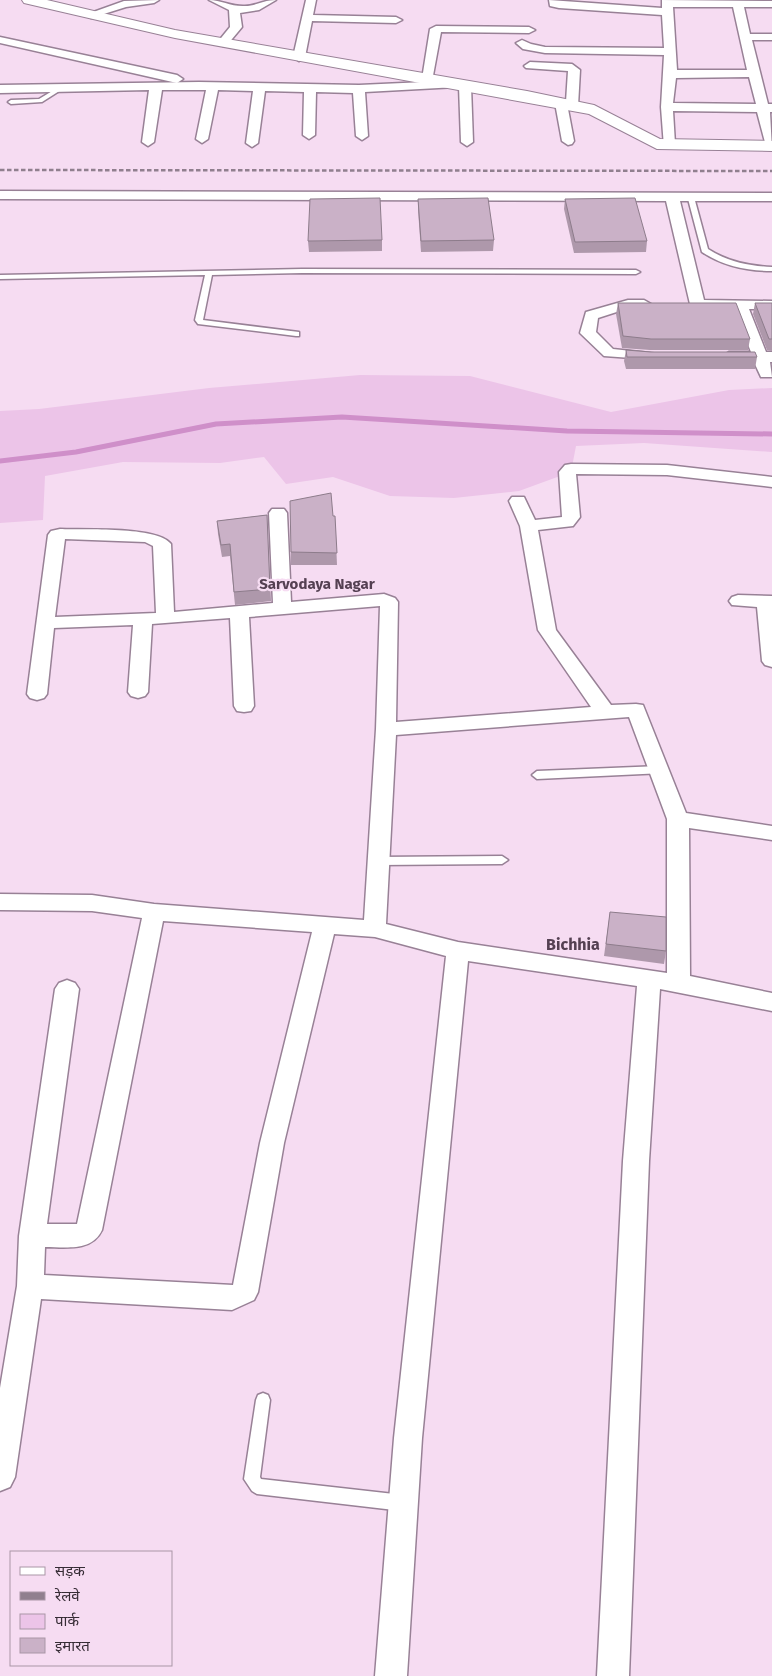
<svg xmlns="http://www.w3.org/2000/svg" width="772" height="1676" viewBox="0 0 772 1676" font-family="'Fira Sans','Noto Sans Devanagari',sans-serif">
  <style>
    .green { fill: #ecc4e8 }
    .lines { fill: none; stroke-linecap: round; stroke-linejoin: round }
    .stream { stroke: #cf8fc9; stroke-width: 5 }
    .lane-casing { stroke: #988196; stroke-width: 3 }
    .street-casing { stroke: #988196; stroke-width: 3 }
    .secondary-casing { stroke: #988196; stroke-width: 2 }
    .lane { fill: #fff; fill-rule: evenodd }
    .street { fill: #fff; fill-rule: evenodd }
    .secondary { fill: #fff; fill-rule: evenodd }
    .rail { stroke: #907f8e; stroke-width: 2.5; stroke-dasharray: 4.5 2.5; stroke-linecap: butt }
    .wall { fill: #ae98ab }
    .building { fill: #cab1c7; stroke: #8d7c8b }
    .labels { text-anchor: middle; dominant-baseline: central; stroke-width: 4.5; stroke-linejoin: round; paint-order: stroke }
    .neighbourhood-label { font-size: 15px; font-weight: bold; fill: #544052; stroke: #f6dcf2 }
    .quarter-label { font-size: 16px; font-weight: bold; fill: #544052; stroke: #f6dcf2 }
  </style>
  <rect width="100%" height="100%" fill="#f6dcf2"/>
  <path class="green" d="M360,375L470,376L611,412L729,390L772,388V452L644,443L576,446L571,472L519,491L454,498L390,496L333,477L286,484L264,457L220,463L123,462L45,476L43,520L0,523V411L39,409L209,388Z"/>
  <g class="lines">
    <path class="stream" d="M0,461L76,452L216,424L342,417L567,431L772,434"/>
    <defs>
      <g id="lane">
        <path d="M59,87L64,88L42,102L11,104L8,102L11,100L39,99Z"/>
        <path d="M687,195L694,197L708,249C728,262 749,266 772,267V271C747,271 723,266 702,252Z"/>
        <path d="M302,269L636,270L640,272L636,274L302,273L212,275L203,320L299,332V336H296L198,324L195,320L205,275L0,279V275Z"/>
        <path d="M660,766L664,767L665,770L664,773L537,779L532,775L537,771Z"/>
        <path d="M502,856L508,860L502,864L378,865L372,861L378,857Z"/>
        <path d="M263,1393L268,1395L270,1400L260,1477L261,1479L403,1495L409,1498L411,1503L409,1508L403,1511L257,1494L252,1491L244,1479L256,1400L258,1395Z"/>
      </g>
      <g id="street">
        <path d="M159,0L154,3L126,7L91,18L85,15L124,1Z"/>
        <path d="M209,0C221,0 232,7 245,6C256,6 263,0 276,0L259,10L240,13L242,27L227,45L223,46L217,43L230,27L229,10Z"/>
        <path d="M306,0H316L313,15L396,17L402,20L396,23L312,21L305,57L299,61L293,57Z"/>
        <path d="M549,0L662,8V0L772,1V7H744L750,34H772V40H752L768,104H772V112H770L772,150L766,146L757,112L673,111L675,144L669,148L664,147L661,107L664,55L545,53L523,49L516,43L522,40L531,44L545,47L664,48L662,15L559,8L550,6ZM673,7H733L747,70H677ZM749,77L756,104L673,103L676,78Z"/>
        <path d="M436,26L529,27L535,30L529,33L441,32L432,81L453,80L459,84L457,87L365,92L368,136L362,140L356,136L353,93L316,92L315,135L309,139L303,135L304,92L265,91L258,143L252,147L246,143L253,91L218,90L208,139L202,143L196,139L206,90H162L154,142L148,146L142,142L149,90L0,93V85L199,82L359,85L425,82L422,79L430,29Z"/>
        <path d="M0,37L177,75L183,79L177,83L0,43Z"/>
        <path d="M530,62L572,64L580,70L578,106L576,109H568L574,141L572,144L568,145L562,141L555,103L561,99L566,102L568,71L526,68L524,66Z"/>
        <path d="M465,82L471,86L473,142L467,146L461,142L459,86Z"/>
        <path d="M0,191L772,193V201H680L704,300L772,301V309H749L766,352H772V362H770L772,377H761L754,362H729L721,357L729,352H751L734,309L697,308L690,304L666,201L0,199Z"/>
        <path d="M628,300H644L651,304L649,307L629,308L598,318L596,332L613,349L659,354L662,357L659,360L604,356L580,333L586,312Z"/>
        <path d="M571,464L667,465L772,477V487L667,475L576,474L580,517L573,526L538,530L556,630L611,705L636,704L643,705L686,813L772,826V840L689,828L690,976L772,993V1011L660,989L649,1161L629,1676H597L623,1161L637,986L468,961L422,1438L407,1676H375L394,1438L446,956L375,937L334,934L284,1143L258,1292L254,1300L232,1310L41,1299L15,1477L10,1487L0,1491V1388L17,1286L19,1236L55,989L59,983L67,980L75,983L79,989L47,1224H77L142,918L92,911L0,910V894L92,895L154,904L364,920L376,729L380,606L249,617L254,706L251,711L244,712L237,711L234,706L230,618L152,624L148,692L145,696L138,698L131,696L128,692L133,625L54,628L47,694L44,698L37,700L30,698L27,694L48,535L51,531L60,529C83,530 158,526 171,544L174,612L273,603L269,513L272,509H284L287,513L291,602L384,594L395,598L398,602L396,722L591,707L538,630L520,526L509,501L512,497H524L535,520L562,517L559,472L565,465ZM65,539L145,542L153,546L156,613L55,617ZM629,717L667,819V973L458,942L386,924L396,735ZM163,921L312,932L260,1143L233,1285L44,1275L45,1247C65,1247 92,1252 102,1230Z"/>
        <path d="M738,595L772,596V667L765,665L762,661L757,607L732,605L729,601L732,597Z"/>
      </g>
      <path id="secondary" d="M22,0H47L175,30L527,91L594,105L660,139L772,141V151L657,149L589,114L175,38L24,3Z"/>
    </defs>
    <use href="#lane" class="lane-casing"/>
    <use href="#street" class="street-casing"/>
    <use href="#secondary" class="secondary-casing"/>
    <use href="#lane" class="lane"/>
    <use href="#street" class="street"/>
    <use href="#secondary" class="secondary"/>
    <path class="rail" d="M0,170L772,171"/>
  </g>
  <g class="wall">
    <path d="M418,199L494,240L493,251L421,252L418,210Z"/>
    <path d="M565,199L647,241L646,252L574,253L564,209Z"/>
    <path d="M382,240V251L309,252L308,241Z"/>
    <path d="M618,303L750,339L748,350H650L622,348L616,314Z"/>
    <path d="M755,303H772V351L767,350L753,314Z"/>
    <path d="M626,350L651,352L757,357L755,369H626L624,361Z"/>
    <path d="M267,515L271,601L235,605L230,556L222,557L218,534L217,521Z"/>
    <path d="M333,516H335L337,565H291V552Z"/>
    <path d="M610,912L666,951L664,964L604,956Z"/>
  </g>
  <g class="building">
    <path d="M380,198L382,240L308,241L310,199Z"/>
    <path d="M488,198L494,240L421,241L418,199Z"/>
    <path d="M635,198L647,241L575,242L565,199Z"/>
    <path d="M618,303H736L750,339H651L623,336Z"/>
    <path d="M755,303H772V339H769Z"/>
    <path d="M626,350L651,352H755L757,357H627Z"/>
    <path d="M331,493L333,516H335L337,553L291,552L290,501Z"/>
    <path d="M267,515L270,589L234,592L230,544L221,545L217,521Z"/>
    <path d="M610,912L666,917V951L606,944Z"/>
  </g>
  <g class="labels">
    <g class="neighbourhood-label">
      <text x="317" y="584">Sarvodaya Nagar</text>
    </g>
    <g class="quarter-label">
      <text x="573" y="944">Bichhia</text>
    </g>
  </g>
  <rect x="10" y="1551" width="162" height="115" fill="#f6dcf2" stroke="#a996a6"/>
  <rect x="20" y="1567" width="25" height="8" fill="#ffffff" stroke="#a996a6"/>
  <text x="55" y="1576" font-size="15" fill="#362c35">सड़क</text>
  <rect x="20" y="1592" width="25" height="8" fill="#907f8e" stroke="#a996a6"/>
  <text x="55" y="1601" font-size="15" fill="#362c35">रेलवे</text>
  <rect x="20" y="1614" width="25" height="15" fill="#ecc4e8" stroke="#a996a6"/>
  <text x="55" y="1626" font-size="15" fill="#362c35">पार्क</text>
  <rect x="20" y="1638" width="25" height="15" fill="#cab1c7" stroke="#a996a6"/>
  <text x="55" y="1651" font-size="15" fill="#362c35">इमारत</text>
</svg>
